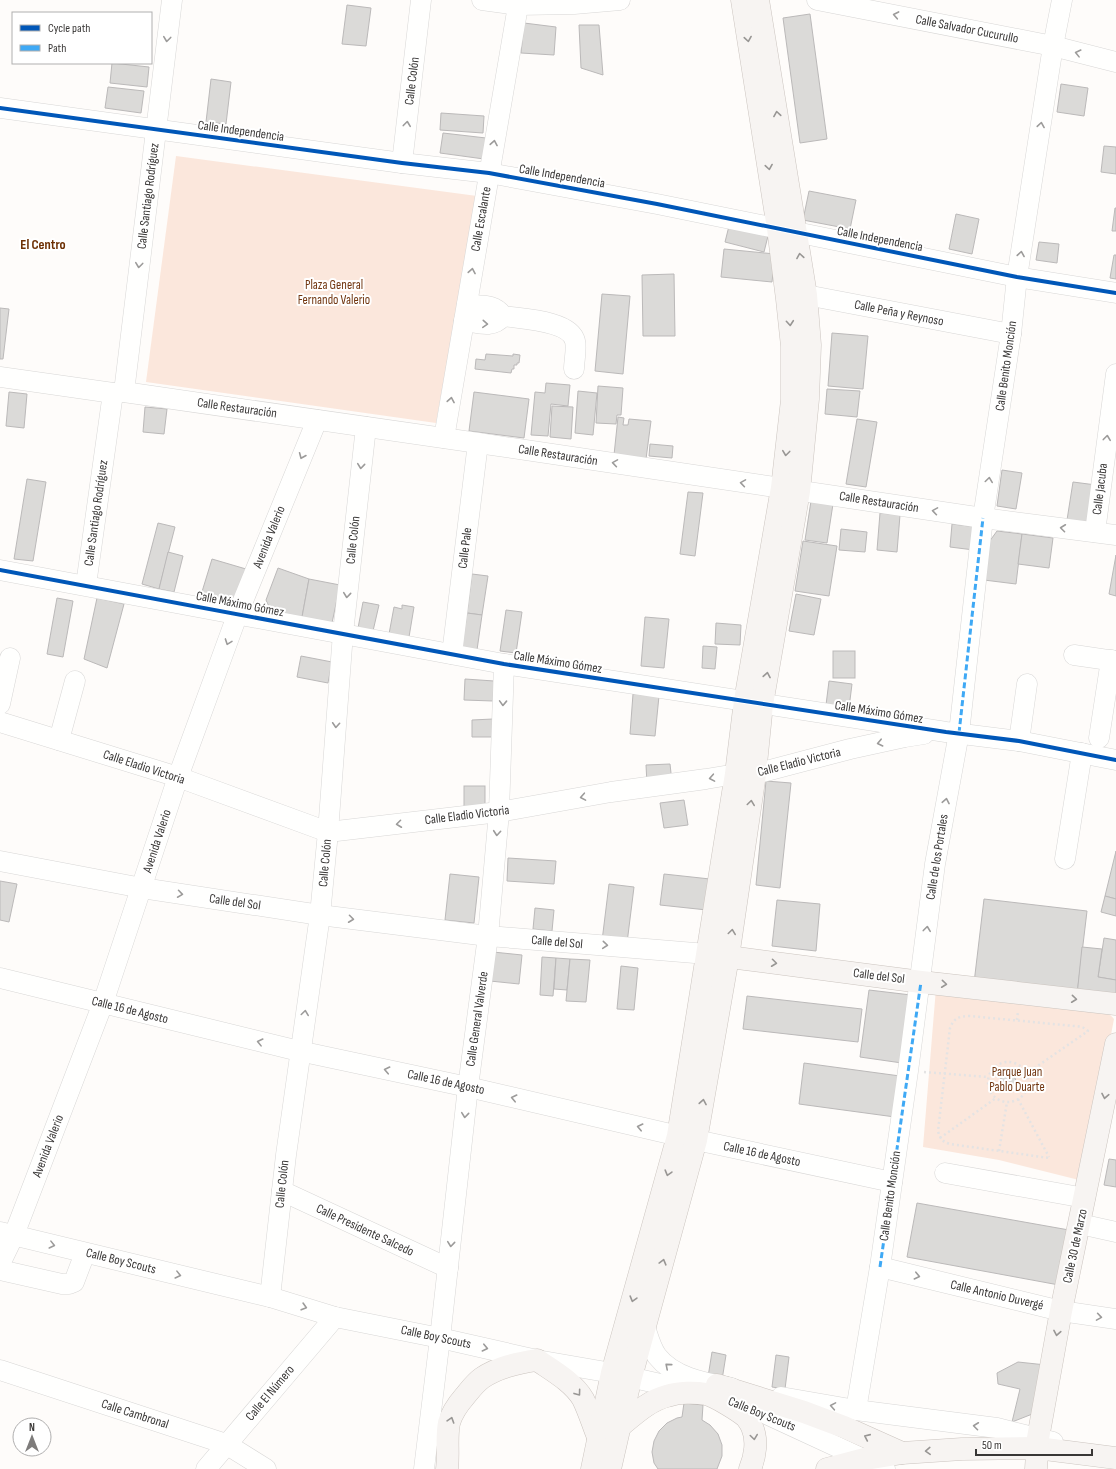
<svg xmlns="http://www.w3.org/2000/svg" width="1116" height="1469" viewBox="0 0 1116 1469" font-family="'Sofia Sans Condensed',sans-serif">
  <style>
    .green { fill: #fbe7dc }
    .building { fill: #dbdad8; stroke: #bbb9b9 }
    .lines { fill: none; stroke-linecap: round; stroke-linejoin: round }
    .minor-casing { stroke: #d8d7d6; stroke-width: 21 }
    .major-casing { stroke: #cbc4bf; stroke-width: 23 }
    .path { stroke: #e4e3e3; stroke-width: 2.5; stroke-dasharray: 2 3; stroke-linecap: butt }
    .minor { stroke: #fffffe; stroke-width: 20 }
    .major { stroke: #f7f4f2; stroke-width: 22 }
    .quiet { stroke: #3fa9f5; stroke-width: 3; stroke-dasharray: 6 3; stroke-linecap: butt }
    .cycleway-casing { stroke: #fff; stroke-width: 6 }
    .cycleway { stroke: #0057b8; stroke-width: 4 }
    .oneway { stroke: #9c9b9a }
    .oneway2 { stroke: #989694 }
    .labels { text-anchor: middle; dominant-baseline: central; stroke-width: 4; stroke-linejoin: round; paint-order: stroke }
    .street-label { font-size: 13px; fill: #393736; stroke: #fff }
    .park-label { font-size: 13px; fill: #713610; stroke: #fff }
    .neighbourhood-label { font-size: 14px; font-weight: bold; fill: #6d3004; stroke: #fff }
  </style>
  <rect width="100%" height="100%" fill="#fefcfa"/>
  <g class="green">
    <path d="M176,156L477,196L436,423L146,382Z"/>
    <path d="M936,988L1103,1007L1114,1019L1083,1181L999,1160L923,1147Z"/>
  </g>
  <g class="building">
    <path d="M347,5L371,8L366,46L342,44Z"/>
    <path d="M810,14L827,139L800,143L783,18Z"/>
    <path d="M524,23L556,27L554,55L521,53Z"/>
    <path d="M579,25H599L603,75L581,68Z"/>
    <path d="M112,63L149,67L147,87L110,83Z"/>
    <path d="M211,79L231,82L226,124L206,122Z"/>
    <path d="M1061,84L1088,88L1084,116L1057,112Z"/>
    <path d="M108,87L144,91L141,113L105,108Z"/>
    <path d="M441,113L484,116L483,133L440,130Z"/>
    <path d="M443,133L486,138L484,159L440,153Z"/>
    <path d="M1104,146L1116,147V174L1101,172Z"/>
    <path d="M809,191L856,200L850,229L803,220Z"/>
    <path d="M1115,208H1116V231H1112Z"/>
    <path d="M956,214L979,219L972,254L949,249Z"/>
    <path d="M730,222L769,232L764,252L725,242Z"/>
    <path d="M1039,242L1059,244L1057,263L1036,260Z"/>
    <path d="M724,249L775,254L772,282L721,277Z"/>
    <path d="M1114,255H1116V279L1110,278Z"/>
    <path d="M674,274L675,336H643L642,275Z"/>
    <path d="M602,294L630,296L623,374L595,371Z"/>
    <path d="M0,308L9,309L3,359H0Z"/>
    <path d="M832,333L868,336L863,389L828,386Z"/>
    <path d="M486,354L513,356V354L520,355L519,363H517V365H514V369H512L511,373L475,369L476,359L485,360Z"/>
    <path d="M546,383L570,385L568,406L551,404L548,436L531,435L535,392L545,393Z"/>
    <path d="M598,386L623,388L621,415H617L616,424L596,423Z"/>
    <path d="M827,389L860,391L857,417L825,414Z"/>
    <path d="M578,391L597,393L593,435L575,433Z"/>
    <path d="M9,392L27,394L24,428L6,426Z"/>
    <path d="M474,392L529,399L524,438L469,431Z"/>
    <path d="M552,406L573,407L571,439L550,437Z"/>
    <path d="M145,407L167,409L164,434L143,432Z"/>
    <path d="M618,417L624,418L623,425H628L629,419L651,421L646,459L614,455Z"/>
    <path d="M857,419L877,422L866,487L846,484Z"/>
    <path d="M650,444L673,446L672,458L649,456Z"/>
    <path d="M1002,470L1022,473L1016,509L997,506Z"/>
    <path d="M27,479L46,482L33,561L14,559Z"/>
    <path d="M1073,482L1096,485L1090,523L1067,520Z"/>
    <path d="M688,492L703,493L695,556L680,554Z"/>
    <path d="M811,501L833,504L827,543L805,540Z"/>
    <path d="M880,513L900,515L897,552L877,550Z"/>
    <path d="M158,523L175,527L159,589L142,584Z"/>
    <path d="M952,524L977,527L974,550L950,547Z"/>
    <path d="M841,529L867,532L865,552L839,550Z"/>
    <path d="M997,531L1022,534L1016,584L984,580L989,542Z"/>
    <path d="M1022,534L1053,538L1049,568L1018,564Z"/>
    <path d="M803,541L837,546L829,596L795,591Z"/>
    <path d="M168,552L183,556L174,592L159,589Z"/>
    <path d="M1116,555V596L1109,594Z"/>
    <path d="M212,559L246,569L236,605L201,595Z"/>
    <path d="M278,568L309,579L302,617L271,611L266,600Z"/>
    <path d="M472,574L488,576L482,615L467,613Z"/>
    <path d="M309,579L340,585L332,623L302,617Z"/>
    <path d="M796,594L821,599L814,635L789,631Z"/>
    <path d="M57,598L73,601L63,657L47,654Z"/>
    <path d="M97,598L124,604L107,668L84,659Z"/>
    <path d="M363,602L379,605L373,631L358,628Z"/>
    <path d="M402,605L414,607L409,637L389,634L394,607L402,609Z"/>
    <path d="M506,610L522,612L516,653L500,651Z"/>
    <path d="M467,613L482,615L477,650L462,648Z"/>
    <path d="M645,617L669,619L664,668L641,666Z"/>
    <path d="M716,623L741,625L740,645L715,644Z"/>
    <path d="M703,646L717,647L715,669L702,668Z"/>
    <rect x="833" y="651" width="22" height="27"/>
    <path d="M301,656L332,662L328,683L297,677Z"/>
    <path d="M465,679L494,681L493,701L464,700Z"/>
    <path d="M829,681L852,684L849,708L826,705Z"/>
    <path d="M633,694L659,696L655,736L630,734Z"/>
    <path d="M493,719V737H472V720Z"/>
    <path d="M670,764L672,782L647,784L646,765Z"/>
    <path d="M766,781L791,783L780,888L756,885Z"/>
    <rect x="464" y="786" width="21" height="25"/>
    <path d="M684,800L688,825L664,828L660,803Z"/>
    <path d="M1116,851V899L1105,896Z"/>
    <path d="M508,858L556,861L554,884L507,881Z"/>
    <path d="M450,874L479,877L474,923L445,920Z"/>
    <path d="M664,874L710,879L707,910L660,905Z"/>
    <path d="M0,881L17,884L9,922L0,920Z"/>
    <path d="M609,884L634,887L627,943L602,941Z"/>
    <path d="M1105,896L1116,899V916L1101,912Z"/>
    <path d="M984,899L1087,911L1077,995L974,983Z"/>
    <path d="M777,900L820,904L816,951L772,946Z"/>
    <path d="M535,908L554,910L552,931L533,929Z"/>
    <path d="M1104,938L1116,940V980L1098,977Z"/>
    <path d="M1082,947L1102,949L1098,977L1116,980V999L1077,995Z"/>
    <path d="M493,952L522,955L519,984L490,981Z"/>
    <path d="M542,957L556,958L553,996L540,995Z"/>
    <path d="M556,958L570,959L567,990L554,989Z"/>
    <path d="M570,959L590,960L586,1002L566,1001Z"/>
    <path d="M621,966L638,968L634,1010L617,1009Z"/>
    <path d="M869,990L911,995L902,1063L860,1057Z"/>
    <path d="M747,996L862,1009L858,1042L743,1029Z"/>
    <path d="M804,1063L900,1076L895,1117L799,1104Z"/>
    <circle cx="1008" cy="1082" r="8"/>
    <path d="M1109,1159L1116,1160V1187L1104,1185Z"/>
    <path d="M917,1203L1069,1230L1059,1285L907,1257Z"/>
    <path d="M712,1352L726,1355L722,1380L708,1377Z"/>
    <path d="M776,1355L789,1357L785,1389L772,1387Z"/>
    <path d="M1018,1362L1046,1365L1040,1411L1012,1422L1020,1389L998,1384L997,1373Z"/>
    <path d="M684,1403L703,1405L702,1420L710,1425L718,1434L722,1445V1456L717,1469H658L654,1463L652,1452L654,1441L659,1431L667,1423L677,1418L682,1417Z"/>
  </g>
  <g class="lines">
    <defs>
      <g id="minor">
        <path d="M482,0L518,5L574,4L620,0"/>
        <path d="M817,0L1053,46L1116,62"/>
        <path d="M0,108L402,163L489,173L657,204L1017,277L1116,293"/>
        <path d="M402,163L421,0"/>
        <path d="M791,298L806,295L1011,334"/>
        <path d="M467,305C481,306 494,303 503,316C521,319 570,320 575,341C577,349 574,361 574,369"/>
        <path d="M464,321C478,323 493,329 503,316"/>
        <path d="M0,377L113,393L124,392L478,443L983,518L1116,535"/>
        <path d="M124,392L172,0"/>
        <path d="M444,438L519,0"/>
        <path d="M1095,532L1116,374"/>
        <path d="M0,570L504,664L946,732L1019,741L1116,760"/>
        <path d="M86,585L113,393"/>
        <path d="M452,654L478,443"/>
        <path d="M1074,655L1116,661"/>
        <path d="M0,704L10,658"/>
        <path d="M0,722L178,777L328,832L499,812L611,792L706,779L736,774H755L850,749L905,737L924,734"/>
        <path d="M1099,738L1111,660"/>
        <path d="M59,740L75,681"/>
        <path d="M1019,741L1027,684"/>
        <path d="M1065,859L1082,753"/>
        <path d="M0,861L142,888L320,915L488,936L707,954"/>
        <path d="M0,978L299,1051L468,1087L696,1140L892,1182"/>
        <path d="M945,1173L1085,1198"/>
        <path d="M282,1191L448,1268"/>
        <path d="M1080,1224L1116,1232"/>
        <path d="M0,1232L270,1297L335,1317L440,1338L537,1360L612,1373L691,1391"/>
        <path d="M0,1264L14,1235L103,1003L178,777L238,613L317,420"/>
        <path d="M880,1267L1061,1311L1116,1319"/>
        <path d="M0,1270L62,1284H69L74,1282L85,1253"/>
        <path d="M270,1297L286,1155L320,915L328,832L343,633L366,427"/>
        <path d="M645,1327C648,1336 651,1348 657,1356C674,1378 706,1383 732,1388"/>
        <path d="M0,1370L226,1444L266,1469"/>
        <path d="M781,1397L856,1410L997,1428L1053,1442"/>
        <path d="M728,1400L751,1407L885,1469"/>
        <path d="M856,1410L880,1267L908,1071L935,864L959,733L983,518L1011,334L1017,277L1053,46L1062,0"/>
        <path d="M206,1469L335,1317"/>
        <path d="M424,1469L440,1338L468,1087L488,936L499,812L504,664"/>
      </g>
      <g id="major">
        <path d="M714,955L921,982L1116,1004"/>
        <path d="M717,1385L804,1412L844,1427L902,1453"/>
        <path d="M619,1427C634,1415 648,1401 667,1396C679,1392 695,1392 706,1394C715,1396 739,1411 746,1417C748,1420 751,1424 752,1427C758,1440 755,1457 750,1469"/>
        <path d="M447,1469C449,1453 446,1438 449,1423C452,1412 458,1404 465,1396C470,1390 475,1383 482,1378C498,1367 518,1363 537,1360C553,1371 573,1382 583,1399C589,1411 593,1425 598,1437"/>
        <path d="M592,1469L612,1373L678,1136L736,774L745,701L782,488L792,400V346L787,299L778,228L742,0"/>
        <path d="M610,1469L631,1377L696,1140L728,957L755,774L762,704L799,491L808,399L810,345L806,295L758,0"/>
        <path d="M827,1469L865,1459L902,1453L962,1449L1037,1448L1116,1458"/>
        <path d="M1036,1469L1038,1438L1061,1311L1116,1044"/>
      </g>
    </defs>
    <use href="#minor" class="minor-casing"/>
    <use href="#major" class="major-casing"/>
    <g class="path">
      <path d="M1017,1020L1018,1011"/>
      <circle cx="1008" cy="1082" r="20"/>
      <path d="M924,1072L988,1077"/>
      <path d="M1026,1074L1088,1031C1084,1027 1079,1026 1074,1026L970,1016C959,1016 954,1018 950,1028L938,1131C940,1139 943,1142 950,1144L1049,1158"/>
      <path d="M1018,1099L1049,1157"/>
      <path d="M940,1138L996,1098"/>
      <path d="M999,1151L1007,1102"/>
    </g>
    <use href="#minor" class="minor"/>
    <use href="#major" class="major"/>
    <g class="quiet">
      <path d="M959,733L983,518"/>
      <path d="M880,1267L921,982"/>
    </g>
    <defs>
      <g id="cycleway">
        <path d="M0,108L402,163L489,173L657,204L1017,277L1116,293"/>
        <path d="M0,570L504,664L946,732L1019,741L1116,760"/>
      </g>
    </defs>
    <use href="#cycleway" class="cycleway-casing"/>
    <use href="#cycleway" class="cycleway"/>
  </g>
  <defs><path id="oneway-chevron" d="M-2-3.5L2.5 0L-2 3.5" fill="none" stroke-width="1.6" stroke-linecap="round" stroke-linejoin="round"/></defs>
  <g class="oneway">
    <use href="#oneway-chevron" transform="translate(896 15) rotate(-169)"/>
    <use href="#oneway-chevron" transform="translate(167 39) rotate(97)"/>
    <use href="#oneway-chevron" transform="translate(1078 53) rotate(-166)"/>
    <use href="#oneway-chevron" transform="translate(407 124) rotate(-83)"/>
    <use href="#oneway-chevron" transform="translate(1041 125) rotate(-81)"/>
    <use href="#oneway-chevron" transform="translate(494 143) rotate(-80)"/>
    <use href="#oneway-chevron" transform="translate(1021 254) rotate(-81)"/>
    <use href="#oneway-chevron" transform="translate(139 265) rotate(97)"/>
    <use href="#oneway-chevron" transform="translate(472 271) rotate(-80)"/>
    <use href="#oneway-chevron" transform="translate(485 324) rotate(4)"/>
    <use href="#oneway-chevron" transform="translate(451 400) rotate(-80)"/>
    <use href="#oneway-chevron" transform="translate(1107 438) rotate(-83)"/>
    <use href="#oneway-chevron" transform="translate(302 456) rotate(113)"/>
    <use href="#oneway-chevron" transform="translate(615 463) rotate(-171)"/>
    <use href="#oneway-chevron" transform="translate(361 466) rotate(96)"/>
    <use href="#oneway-chevron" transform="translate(989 480) rotate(-82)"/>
    <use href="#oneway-chevron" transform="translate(743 483) rotate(-171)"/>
    <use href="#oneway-chevron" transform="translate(935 511) rotate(-171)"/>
    <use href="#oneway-chevron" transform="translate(1063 528) rotate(-173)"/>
    <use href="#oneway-chevron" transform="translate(347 595) rotate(96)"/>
    <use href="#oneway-chevron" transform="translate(228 642) rotate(110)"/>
    <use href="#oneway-chevron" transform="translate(503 703) rotate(92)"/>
    <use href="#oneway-chevron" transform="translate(336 725) rotate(94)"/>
    <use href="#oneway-chevron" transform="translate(880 743) rotate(167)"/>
    <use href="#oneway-chevron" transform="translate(712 778) rotate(170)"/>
    <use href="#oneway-chevron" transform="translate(583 797) rotate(170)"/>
    <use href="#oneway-chevron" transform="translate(946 801) rotate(-79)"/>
    <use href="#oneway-chevron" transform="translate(399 824) rotate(173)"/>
    <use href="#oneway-chevron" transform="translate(497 833) rotate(95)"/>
    <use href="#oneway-chevron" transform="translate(180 894) rotate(8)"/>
    <use href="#oneway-chevron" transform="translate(351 919) rotate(7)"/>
    <use href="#oneway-chevron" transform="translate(927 929) rotate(-83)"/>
    <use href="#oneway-chevron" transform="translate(605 945) rotate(5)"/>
    <use href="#oneway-chevron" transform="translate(305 1013) rotate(-82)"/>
    <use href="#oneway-chevron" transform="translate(260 1042) rotate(-166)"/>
    <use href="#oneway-chevron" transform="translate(387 1070) rotate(-168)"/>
    <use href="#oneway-chevron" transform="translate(514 1098) rotate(-167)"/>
    <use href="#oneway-chevron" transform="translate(465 1115) rotate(96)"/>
    <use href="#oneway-chevron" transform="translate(640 1127) rotate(-167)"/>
    <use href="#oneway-chevron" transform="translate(451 1244) rotate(96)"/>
    <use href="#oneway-chevron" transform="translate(52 1245) rotate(14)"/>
    <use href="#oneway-chevron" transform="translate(178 1275) rotate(14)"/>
    <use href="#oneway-chevron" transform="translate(917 1276) rotate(13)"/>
    <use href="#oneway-chevron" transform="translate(304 1307) rotate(16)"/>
    <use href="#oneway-chevron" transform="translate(1099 1317) rotate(9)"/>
    <use href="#oneway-chevron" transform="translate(485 1348) rotate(13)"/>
    <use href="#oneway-chevron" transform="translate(668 1366) rotate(-139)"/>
    <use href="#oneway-chevron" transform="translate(833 1406) rotate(-170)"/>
    <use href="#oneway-chevron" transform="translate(976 1426) rotate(-173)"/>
  </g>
  <g class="oneway2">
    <use href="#oneway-chevron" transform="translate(748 39) rotate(81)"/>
    <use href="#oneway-chevron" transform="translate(777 114) rotate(-99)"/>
    <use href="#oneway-chevron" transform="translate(769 167) rotate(81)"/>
    <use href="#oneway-chevron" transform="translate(800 256) rotate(-99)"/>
    <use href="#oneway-chevron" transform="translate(790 323) rotate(85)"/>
    <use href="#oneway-chevron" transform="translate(786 453) rotate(97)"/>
    <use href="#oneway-chevron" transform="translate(767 675) rotate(-80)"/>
    <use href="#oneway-chevron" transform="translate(751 803) rotate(-82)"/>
    <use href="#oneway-chevron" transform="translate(732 932) rotate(-82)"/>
    <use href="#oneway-chevron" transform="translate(774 963) rotate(7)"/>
    <use href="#oneway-chevron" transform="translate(944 984) rotate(6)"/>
    <use href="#oneway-chevron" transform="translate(1074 999) rotate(6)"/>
    <use href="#oneway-chevron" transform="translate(1105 1096) rotate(101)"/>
    <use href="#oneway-chevron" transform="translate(703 1102) rotate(-80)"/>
    <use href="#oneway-chevron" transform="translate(668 1173) rotate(106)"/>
    <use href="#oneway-chevron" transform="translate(663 1262) rotate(-75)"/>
    <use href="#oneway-chevron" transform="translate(633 1299) rotate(106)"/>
    <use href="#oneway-chevron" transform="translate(1057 1333) rotate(100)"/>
    <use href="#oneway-chevron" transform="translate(578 1393) rotate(54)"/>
    <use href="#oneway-chevron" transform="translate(451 1420) rotate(-72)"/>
    <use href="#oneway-chevron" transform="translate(754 1437) rotate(82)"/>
    <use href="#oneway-chevron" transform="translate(867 1437) rotate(-156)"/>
    <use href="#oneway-chevron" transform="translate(928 1451) rotate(177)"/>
  </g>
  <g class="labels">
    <g class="street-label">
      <text transform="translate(967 29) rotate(11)">Calle Salvador Cucurullo</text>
      <text transform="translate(412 81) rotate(-83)">Calle Colón</text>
      <text transform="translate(241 131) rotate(8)">Calle Independencia</text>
      <text transform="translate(562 176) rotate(10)">Calle Independencia</text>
      <text transform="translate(148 196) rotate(-83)">Calle Santiago Rodríguez</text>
      <text transform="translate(481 219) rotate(-80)">Calle Escalante</text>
      <text transform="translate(880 239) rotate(11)">Calle Independencia</text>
      <text transform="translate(899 313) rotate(11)">Calle Peña y Reynoso</text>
      <text transform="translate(1006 366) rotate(-82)">Calle Benito Monción</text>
      <text transform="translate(237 408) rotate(8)">Calle Restauración</text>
      <text transform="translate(558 455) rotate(9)">Calle Restauración</text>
      <text transform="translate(1100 489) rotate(-83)">Calle Jacuba</text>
      <text transform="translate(879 502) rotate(9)">Calle Restauración</text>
      <text transform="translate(96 513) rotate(-82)">Calle Santiago Rodríguez</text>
      <text transform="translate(269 537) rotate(-68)">Avenida Valerio</text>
      <text transform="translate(353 540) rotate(-84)">Calle Colón</text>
      <text transform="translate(465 548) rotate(-83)">Calle Pale</text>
      <text transform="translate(240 604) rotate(11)">Calle Máximo Gómez</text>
      <text transform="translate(558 662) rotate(9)">Calle Máximo Gómez</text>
      <text transform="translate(879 712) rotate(9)">Calle Máximo Gómez</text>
      <text transform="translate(799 762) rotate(-14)">Calle Eladio Victoria</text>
      <text transform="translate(144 767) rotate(18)">Calle Eladio Victoria</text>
      <text transform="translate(467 815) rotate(-7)">Calle Eladio Victoria</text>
      <text transform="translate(157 841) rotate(-72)">Avenida Valerio</text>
      <text transform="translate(937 857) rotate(-81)">Calle de los Portales</text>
      <text transform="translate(325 863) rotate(-85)">Calle Colón</text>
      <text transform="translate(235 902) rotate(8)">Calle del Sol</text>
      <text transform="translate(557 942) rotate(5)">Calle del Sol</text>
      <text transform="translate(879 976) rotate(7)">Calle del Sol</text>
      <text transform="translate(130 1010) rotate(14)">Calle 16 de Agosto</text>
      <text transform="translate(477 1019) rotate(-82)">Calle General Valverde</text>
      <text transform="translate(446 1082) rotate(12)">Calle 16 de Agosto</text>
      <text transform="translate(48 1146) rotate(-69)">Avenida Valerio</text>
      <text transform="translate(762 1154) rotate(12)">Calle 16 de Agosto</text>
      <text transform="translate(282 1184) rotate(-84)">Calle Colón</text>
      <text transform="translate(890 1196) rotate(-82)">Calle Benito Monción</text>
      <text transform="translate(365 1230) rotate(25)">Calle Presidente Salcedo</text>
      <text transform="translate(1075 1246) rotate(-78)">Calle 30 de Marzo</text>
      <text transform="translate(121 1261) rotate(14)">Calle Boy Scouts</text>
      <text transform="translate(997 1295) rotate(13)">Calle Antonio Duvergé</text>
      <text transform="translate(436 1337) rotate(12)">Calle Boy Scouts</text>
      <text transform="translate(270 1393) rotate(-50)">Calle El Número</text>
      <text transform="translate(135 1414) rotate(18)">Calle Cambronal</text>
      <text transform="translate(762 1414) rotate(22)">Calle Boy Scouts</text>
    </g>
    <g class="park-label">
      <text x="334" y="285">Plaza General<tspan x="334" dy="15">Fernando Valerio</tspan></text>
      <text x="1017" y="1072">Parque Juan<tspan x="1017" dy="15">Pablo Duarte</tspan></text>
    </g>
    <g class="neighbourhood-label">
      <text x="43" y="244">El Centro</text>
    </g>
  </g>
  <rect x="12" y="12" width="140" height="52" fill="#ffffff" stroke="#b0afaf"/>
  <rect x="20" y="25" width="20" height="6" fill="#0057b8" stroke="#b0afaf"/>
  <text x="48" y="32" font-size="12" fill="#393736">Cycle path</text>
  <rect x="20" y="45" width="20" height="6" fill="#3fa9f5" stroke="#b0afaf"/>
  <text x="48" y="52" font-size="12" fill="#393736">Path</text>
  <g transform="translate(32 1437)"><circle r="19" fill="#ffffff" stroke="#b0afaf"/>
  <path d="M0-3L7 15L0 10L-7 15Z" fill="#7e7c7b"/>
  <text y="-6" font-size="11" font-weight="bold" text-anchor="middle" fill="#393736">N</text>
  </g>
  <path d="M976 1449v6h116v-6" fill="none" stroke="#393736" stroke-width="2"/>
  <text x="982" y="1449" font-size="12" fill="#393736" stroke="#ffffff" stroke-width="3" paint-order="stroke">50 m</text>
</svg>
